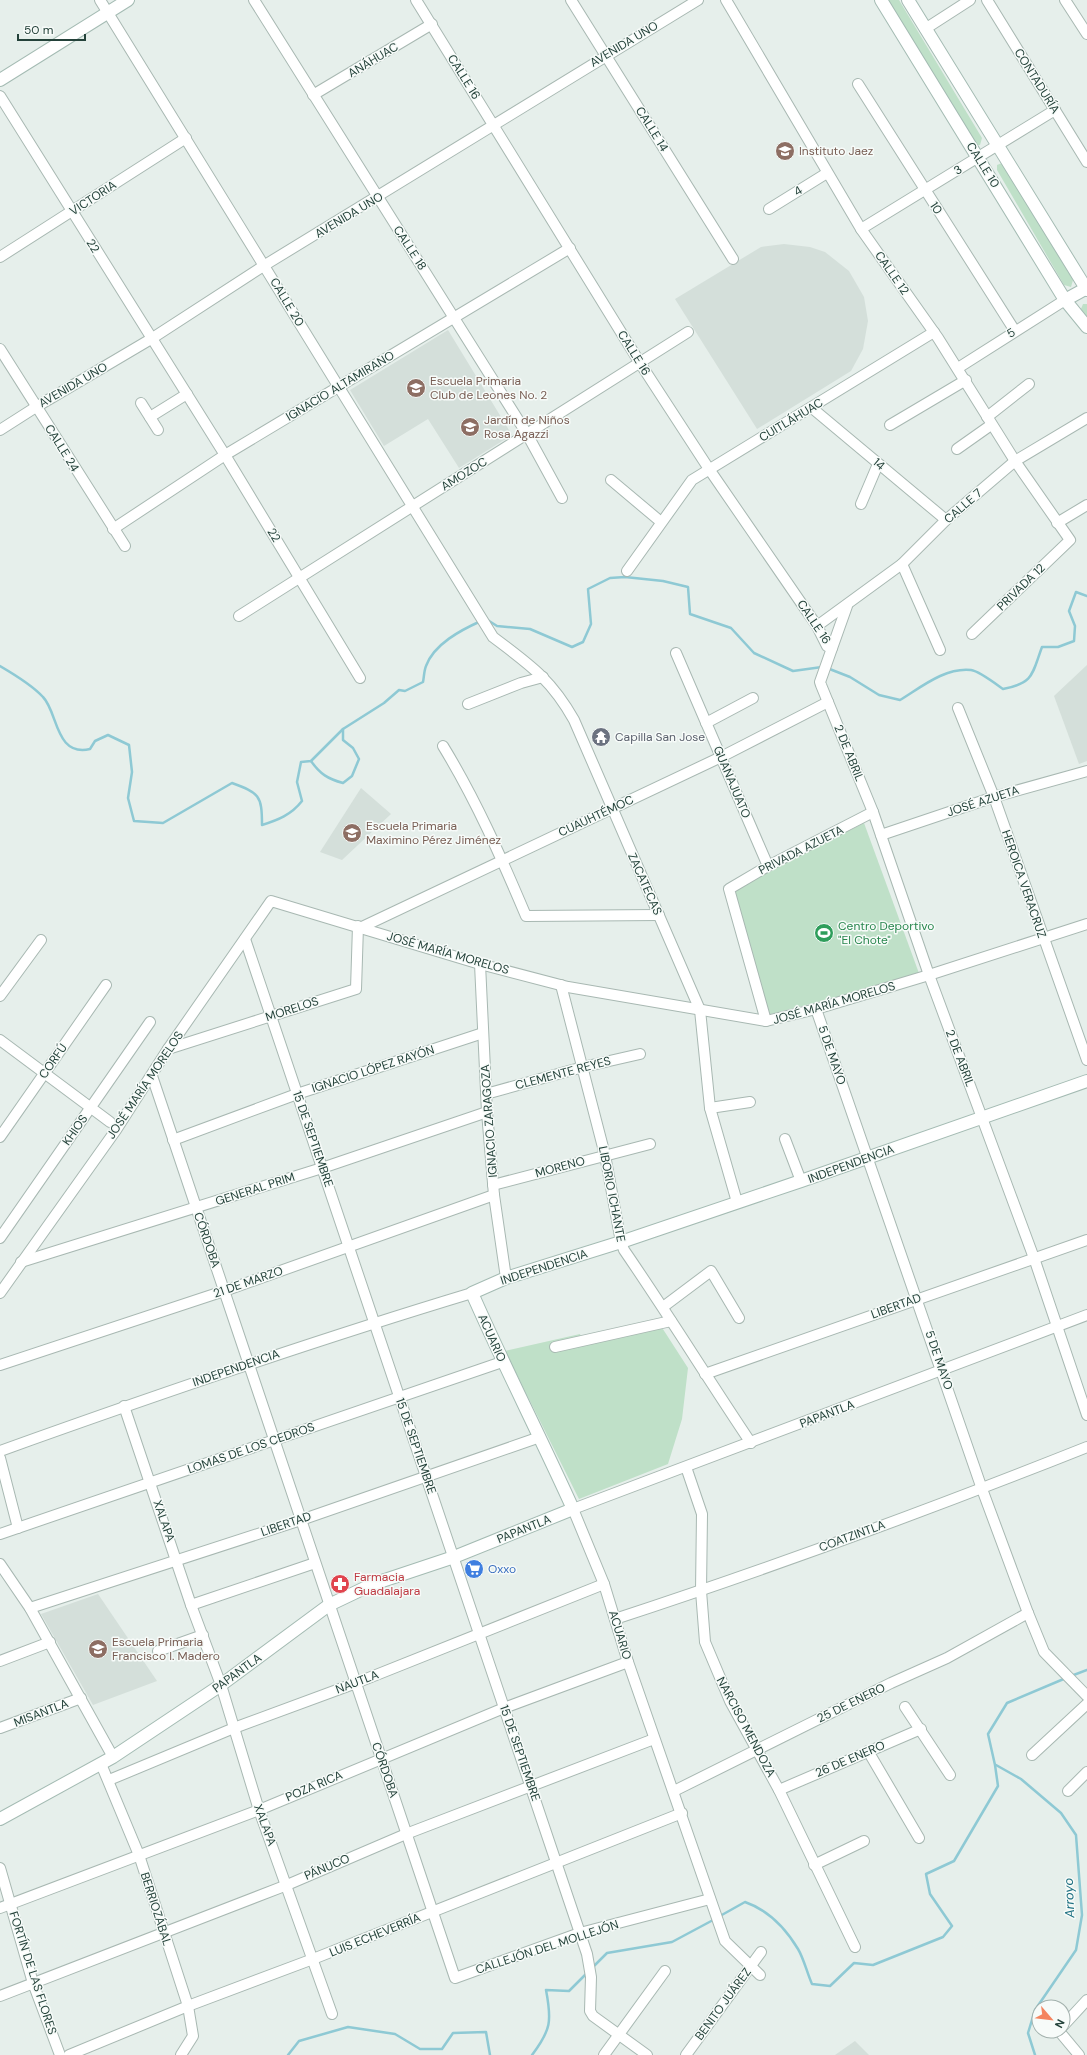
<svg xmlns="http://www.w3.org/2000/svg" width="1087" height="2055" viewBox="0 0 1087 2055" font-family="'DM Sans',sans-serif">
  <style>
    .built { fill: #d4dfda }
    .green { fill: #bfe0c8 }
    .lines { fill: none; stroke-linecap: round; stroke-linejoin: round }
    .stream { stroke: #8ec9d4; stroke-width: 2.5 }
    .street-casing { stroke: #a8b8b2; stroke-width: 12 }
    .secondary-casing { stroke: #a4bbb3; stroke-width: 14 }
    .street { stroke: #fff; stroke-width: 10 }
    .secondary { stroke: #fff; stroke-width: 12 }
    .labels { text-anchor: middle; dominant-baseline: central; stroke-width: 3; stroke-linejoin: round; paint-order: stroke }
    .street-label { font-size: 12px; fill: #24423a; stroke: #f7fbf9 }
    .education-label { font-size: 12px; fill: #785e54; stroke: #f7fbf9; text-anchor: start }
    .worship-label { font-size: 12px; fill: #5b616d; stroke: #f7fbf9; text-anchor: start }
    .leisure-label { font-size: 12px; fill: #27864d; stroke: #f7fbf9; text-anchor: start }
    .shop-label { font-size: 12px; fill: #366cbe; stroke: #f7fbf9; text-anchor: start }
    .health-label { font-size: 12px; fill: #be3a42; stroke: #f7fbf9; text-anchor: start }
    .water-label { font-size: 13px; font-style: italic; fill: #1c6f80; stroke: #f7fbf9 }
  </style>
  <rect width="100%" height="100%" fill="#e6efeb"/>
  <g class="built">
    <path d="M784,244L810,247L825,252L849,271L864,297L868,321L863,349L851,371L757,429L675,299L761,247Z"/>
    <path d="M448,330L512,435L459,468L428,419L384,446L350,390Z"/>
    <path d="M1087,665V761L1079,764L1054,696Z"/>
    <path d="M361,788L391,814L342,860L320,852Z"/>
    <path d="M98,1594L157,1681L93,1705L41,1614Z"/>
    <path d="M855,2041L869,2055H835Z"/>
  </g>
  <g class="green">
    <path d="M886,0H899L982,138L980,145H976Z"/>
    <path d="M1002,163L1073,280L1071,287L1064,285L997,170V165Z"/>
    <path d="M1083,304H1087V319L1081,309Z"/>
    <path d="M864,823L920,976L767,1015L731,890Z"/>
    <path d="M659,1323L688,1368L682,1419L668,1464L579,1499L505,1351L580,1334L582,1342Z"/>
  </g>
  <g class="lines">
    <g class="stream">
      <path d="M486,619L497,626L530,629L572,647L583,642L591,624L588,589L610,578L625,577L663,581L688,587L690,614L731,628L754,653L793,671L822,667"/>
      <path d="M0,666C12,673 34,687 43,697C58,712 55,757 90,749L95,741L108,735L129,745L132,772L128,798L134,821L163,823L232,783C259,793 262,795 262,825C278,820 291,815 302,801L297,782L301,762L311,761L343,729L384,703L399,690L405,691L423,682C424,677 424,671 426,666C434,644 461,630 481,621"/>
      <path d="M827,668L850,677L879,695L900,700C920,688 945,667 971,670C979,671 996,684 1003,689C1034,683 1032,674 1042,647H1058L1074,641L1075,626L1069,611L1076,592L1087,596"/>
      <path d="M311,761C320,774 328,779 343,783L352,776L359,759L353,748L343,740V729"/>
      <path d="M1071,1676L1087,1670"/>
      <path d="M996,1765L1021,1779L1061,1813L1076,1835L1082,1915L1076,1950L1035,2010L1028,2033L1035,2055"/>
      <path d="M720,1916L745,1902C768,1910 786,1929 798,1949C804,1959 807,1973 812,1984L830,1986L854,1963L873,1965L943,1937L952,1926L930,1894L926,1874L954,1861L998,1786L995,1765L988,1734L1007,1703L1066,1678"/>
      <path d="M593,1967L607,1953L672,1942L715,1919"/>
      <path d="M288,2055L299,2041L348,2027L395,2034L420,2049H442L453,2033L486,2032L490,2055"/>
      <path d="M532,2055C551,2030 552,2021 546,1990L569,1991L588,1972"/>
    </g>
    <defs>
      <g id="street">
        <path d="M100,0L493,637C530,665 551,679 574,720L700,1010L710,1108L737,1202"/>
        <path d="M254,0L527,434L562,498"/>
        <path d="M416,0L640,363L709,469L817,626L827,646L832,648"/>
        <path d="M571,0L733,259"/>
        <path d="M726,0L861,229L938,338L1015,461L1070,540L972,634"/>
        <path d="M987,0L1087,162"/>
        <path d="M1065,0L1087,34"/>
        <path d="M925,29L970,0"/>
        <path d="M858,84L1015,331"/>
        <path d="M313,95L432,24"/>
        <path d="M0,96L225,455L360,678"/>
        <path d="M769,209L827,173"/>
        <path d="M861,229L1055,110"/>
        <path d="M0,257L186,138"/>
        <path d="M0,349L125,546"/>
        <path d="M958,368L1065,300"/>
        <path d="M141,403L158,430"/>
        <path d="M812,408L946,520"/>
        <path d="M150,417L187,394"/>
        <path d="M987,417L1029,384"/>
        <path d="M890,425L966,380"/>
        <path d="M0,430L36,407L151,339L265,265L698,0"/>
        <path d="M957,449L991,425"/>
        <path d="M611,480L661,522"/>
        <path d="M861,504L878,464"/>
        <path d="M1057,523L1087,505"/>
        <path d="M113,529L225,455L570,248"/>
        <path d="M902,564L940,650"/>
        <path d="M627,571L692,480L934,332"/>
        <path d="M847,606L820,682L821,685L873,812L929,975L1034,1258L1087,1415"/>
        <path d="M239,616L688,332"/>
        <path d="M817,626L902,564L946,520L1015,461L1087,418"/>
        <path d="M676,653L768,866"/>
        <path d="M468,704L521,683L543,677"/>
        <path d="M958,708L994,797L1087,1060"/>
        <path d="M706,723L753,698"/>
        <path d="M443,746C476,800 501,857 526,916L659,915"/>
        <path d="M881,835L994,797L1087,771"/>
        <path d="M362,927L721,757L828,702"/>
        <path d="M245,939L587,1954L591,1977L590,2011L593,2016L647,2055"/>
        <path d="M480,964L487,1112L494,1195L506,1278"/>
        <path d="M561,985L605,1155L621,1242L624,1250C668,1314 708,1379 751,1443"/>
        <path d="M0,996L41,940"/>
        <path d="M816,1009L982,1489L1028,1613L1044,1652L1087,1696"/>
        <path d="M766,1021L729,889L768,866L873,812"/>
        <path d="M0,1040L110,1122"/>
        <path d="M168,1049L356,989L358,926"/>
        <path d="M152,1076L455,1978L580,1933L710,1899"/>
        <path d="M486,1094L583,1067L640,1054"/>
        <path d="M710,1108L750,1102"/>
        <path d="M0,1137L106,985"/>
        <path d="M785,1139L801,1181"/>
        <path d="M173,1140L297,1094L483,1033"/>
        <path d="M493,1185L650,1144"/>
        <path d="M0,1238L150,1022"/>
        <path d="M21,1262L322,1168L487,1112"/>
        <path d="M0,1293L116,1130L168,1049L271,901L480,964L568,987L766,1021L816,1009L929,975L1087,924"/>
        <path d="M663,1307L711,1271L739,1318"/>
        <path d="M555,1347L671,1321"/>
        <path d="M0,1365L224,1291L494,1195"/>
        <path d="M705,1374L1087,1240"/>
        <path d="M124,1406L191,1605L221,1685L259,1810L332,2014"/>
        <path d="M0,1451C156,1395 313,1341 472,1293"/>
        <path d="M0,1458L18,1528"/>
        <path d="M686,1467L702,1514L701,1591L705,1642L730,1701L779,1790L855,1947"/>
        <path d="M0,1534L502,1362"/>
        <path d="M0,1564L30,1608L113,1757"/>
        <path d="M191,1605L315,1563"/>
        <path d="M30,1608L301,1520L540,1437"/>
        <path d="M615,1619C774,1567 931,1509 1087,1447"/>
        <path d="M158,1651L203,1635"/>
        <path d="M0,1661L50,1642"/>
        <path d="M905,1707L950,1775"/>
        <path d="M0,1728L81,1698"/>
        <path d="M868,1751L919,1838"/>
        <path d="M1032,1755L1087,1704"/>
        <path d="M101,1764L139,1855L188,2006L193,2036L181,2055"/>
        <path d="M109,1780L234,1728L356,1683L604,1584"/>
        <path d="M779,1790L921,1729"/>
        <path d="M674,1791L891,1683L947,1658L1028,1613"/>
        <path d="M1068,1791L1087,1772"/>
        <path d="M814,1865L864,1841"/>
        <path d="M0,1868L33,1983L60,2055"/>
        <path d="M0,1908L259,1810L504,1708L628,1662"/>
        <path d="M760,1975L725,1941L628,1662L604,1584L573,1509L1087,1315"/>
        <path d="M0,1996L287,1885L406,1834L654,1739"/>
        <path d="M1063,2026L1087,2000"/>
        <path d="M1059,2031L1079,2055"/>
        <path d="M69,2055L188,2006L313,1959L682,1813"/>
        <path d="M604,2055L665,1971"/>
        <path d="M686,2055L761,1952"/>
      </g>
      <g id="secondary">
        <path d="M881,0L1065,300L1087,327"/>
        <path d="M908,0L1087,290"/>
        <path d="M0,80L128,0"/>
        <path d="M1065,300L1087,288"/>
        <path d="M0,1819L113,1757L221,1685L329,1605L373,1584L454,1557L573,1509C540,1436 504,1366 472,1293L506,1278L621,1242L801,1181L1087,1081"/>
      </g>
    </defs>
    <use href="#street" class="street-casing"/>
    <use href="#secondary" class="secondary-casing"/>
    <use href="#street" class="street"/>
    <use href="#secondary" class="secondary"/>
  </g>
  <defs>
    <symbol id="school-disc" viewBox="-11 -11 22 22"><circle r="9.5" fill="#8d6e63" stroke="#f7fbf9"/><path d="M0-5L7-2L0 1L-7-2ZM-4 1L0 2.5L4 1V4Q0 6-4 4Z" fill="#fff"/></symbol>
    <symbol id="temple-disc" viewBox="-11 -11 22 22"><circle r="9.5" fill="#6b7280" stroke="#f7fbf9"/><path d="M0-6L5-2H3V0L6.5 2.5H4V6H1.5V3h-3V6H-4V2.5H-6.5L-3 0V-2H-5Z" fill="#fff"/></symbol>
    <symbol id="stadium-disc" viewBox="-11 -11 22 22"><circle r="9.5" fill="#2e9e5b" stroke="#f7fbf9"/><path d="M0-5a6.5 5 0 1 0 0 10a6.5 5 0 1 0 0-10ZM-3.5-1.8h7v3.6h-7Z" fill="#fff"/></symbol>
    <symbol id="supermarket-disc" viewBox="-11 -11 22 22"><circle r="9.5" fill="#3f7fe0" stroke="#f7fbf9"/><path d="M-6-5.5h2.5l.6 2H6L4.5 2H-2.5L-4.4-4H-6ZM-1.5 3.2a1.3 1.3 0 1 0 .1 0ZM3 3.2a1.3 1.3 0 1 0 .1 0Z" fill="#fff"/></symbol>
    <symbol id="pharmacy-disc" viewBox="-11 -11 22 22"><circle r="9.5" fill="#e0444e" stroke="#f7fbf9"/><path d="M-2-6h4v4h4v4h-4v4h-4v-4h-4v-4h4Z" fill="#fff"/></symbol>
  </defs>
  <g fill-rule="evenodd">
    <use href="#school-disc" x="774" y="140" width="22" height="22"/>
    <use href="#school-disc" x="405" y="377" width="22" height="22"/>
    <use href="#school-disc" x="459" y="416" width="22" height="22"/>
    <use href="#temple-disc" x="590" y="726" width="22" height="22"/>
    <use href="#school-disc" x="341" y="822" width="22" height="22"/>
    <use href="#stadium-disc" x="813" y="922" width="22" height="22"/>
    <use href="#supermarket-disc" x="463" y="1558" width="22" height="22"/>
    <use href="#pharmacy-disc" x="329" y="1573" width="22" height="22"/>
    <use href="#school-disc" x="87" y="1638" width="22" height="22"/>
  </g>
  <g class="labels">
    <g class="street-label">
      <text transform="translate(624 44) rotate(-31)">AVENIDA UNO</text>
      <text transform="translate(373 60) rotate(-31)">ANÁHUAC</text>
      <text transform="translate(464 77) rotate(58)">CALLE 16</text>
      <text transform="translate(1037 81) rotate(58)">CONTADURÍA</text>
      <text transform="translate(652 129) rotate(58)">CALLE 14</text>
      <text transform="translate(983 165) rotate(58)">CALLE 10</text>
      <text transform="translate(958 170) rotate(-32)">3</text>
      <text transform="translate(798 191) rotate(-32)">4</text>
      <text transform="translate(93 198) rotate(-33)">VICTORIA</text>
      <text transform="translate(936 208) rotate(57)">10</text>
      <text transform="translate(349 215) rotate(-31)">AVENIDA UNO</text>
      <text transform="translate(93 246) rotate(58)">22</text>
      <text transform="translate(410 248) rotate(57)">CALLE 18</text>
      <text transform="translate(892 273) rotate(55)">CALLE 12</text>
      <text transform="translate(287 302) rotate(59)">CALLE 20</text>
      <text transform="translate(1011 333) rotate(-32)">5</text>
      <text transform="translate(634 353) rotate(58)">CALLE 16</text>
      <text transform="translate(73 385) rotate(-30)">AVENIDA UNO</text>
      <text transform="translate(340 386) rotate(-31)">IGNACIO ALTAMIRANO</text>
      <text transform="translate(791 420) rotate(-31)">CUITLÁHUAC</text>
      <text transform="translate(62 448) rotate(58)">CALLE 24</text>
      <text transform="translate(879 464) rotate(40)">14</text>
      <text transform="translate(464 474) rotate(-32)">AMOZOC</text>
      <text transform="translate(963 506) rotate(-41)">CALLE 7</text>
      <text transform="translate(274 535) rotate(59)">22</text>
      <text transform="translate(1021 587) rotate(-44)">PRIVADA 12</text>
      <text transform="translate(814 622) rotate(56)">CALLE 16</text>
      <text transform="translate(849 753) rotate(68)">2 DE ABRIL</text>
      <text transform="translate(732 782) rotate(67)">GUANAJUATO</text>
      <text transform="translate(983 801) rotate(-18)">JOSÉ AZUETA</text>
      <text transform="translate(596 816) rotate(-25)">CUAUHTÉMOC</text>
      <text transform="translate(801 850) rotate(-27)">PRIVADA AZUETA</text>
      <text transform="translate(645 884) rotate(66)">ZACATECAS</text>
      <text transform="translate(1024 884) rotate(71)">HEROICA VERACRUZ</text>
      <text transform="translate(448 953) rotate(16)">JOSÉ MARÍA MORELOS</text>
      <text transform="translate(834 1003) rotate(-16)">JOSÉ MARÍA MORELOS</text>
      <text transform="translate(292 1009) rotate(-18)">MORELOS</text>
      <text transform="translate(832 1055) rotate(71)">5 DE MAYO</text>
      <text transform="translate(960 1058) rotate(69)">2 DE ABRIL</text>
      <text transform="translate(53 1061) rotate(-55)">CORFÚ</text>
      <text transform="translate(373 1069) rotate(-18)">IGNACIO LÓPEZ RAYÓN</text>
      <text transform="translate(563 1073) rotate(-15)">CLEMENTE REYES</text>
      <text transform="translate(145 1085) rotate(-56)">JOSÉ MARÍA MORELOS</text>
      <text transform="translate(489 1121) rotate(-94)">IGNACIO ZARAGOZA</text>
      <text transform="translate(75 1130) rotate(-55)">KHIOS</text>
      <text transform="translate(313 1139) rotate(71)">15 DE SEPTIEMBRE</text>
      <text transform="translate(851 1164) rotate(-20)">INDEPENDENCIA</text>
      <text transform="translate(560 1167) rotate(-15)">MORENO</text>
      <text transform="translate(255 1189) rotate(-18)">GENERAL PRIM</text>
      <text transform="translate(612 1194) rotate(79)">LIBORIO ICHANTE</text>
      <text transform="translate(207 1240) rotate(71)">CÓRDOBA</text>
      <text transform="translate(544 1267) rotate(-18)">INDEPENDENCIA</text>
      <text transform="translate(248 1282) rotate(-19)">21 DE MARZO</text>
      <text transform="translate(896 1306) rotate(-20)">LIBERTAD</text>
      <text transform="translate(492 1338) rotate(66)">ACUARIO</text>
      <text transform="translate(939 1360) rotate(71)">5 DE MAYO</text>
      <text transform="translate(236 1368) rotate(-19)">INDEPENDENCIA</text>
      <text transform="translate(827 1414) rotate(-21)">PAPANTLA</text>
      <text transform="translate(416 1446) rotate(71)">15 DE SEPTIEMBRE</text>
      <text transform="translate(251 1448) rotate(-19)">LOMAS DE LOS CEDROS</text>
      <text transform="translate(164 1521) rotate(71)">XALAPA</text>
      <text transform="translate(286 1524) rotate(-19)">LIBERTAD</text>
      <text transform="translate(524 1529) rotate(-22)">PAPANTLA</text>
      <text transform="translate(852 1536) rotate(-20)">COATZINTLA</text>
      <text transform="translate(620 1635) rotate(73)">ACUARIO</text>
      <text transform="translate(237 1673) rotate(-36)">PAPANTLA</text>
      <text transform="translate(357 1682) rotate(-21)">NAUTLA</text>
      <text transform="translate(851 1703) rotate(-26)">25 DE ENERO</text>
      <text transform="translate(41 1713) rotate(-21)">MISANTLA</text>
      <text transform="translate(746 1727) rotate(62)">NARCISO MENDOZA</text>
      <text transform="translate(520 1753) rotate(71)">15 DE SEPTIEMBRE</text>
      <text transform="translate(850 1759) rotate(-23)">26 DE ENERO</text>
      <text transform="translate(385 1770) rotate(71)">CÓRDOBA</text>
      <text transform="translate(314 1786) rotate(-23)">POZA RICA</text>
      <text transform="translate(265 1825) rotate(70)">XALAPA</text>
      <text transform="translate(327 1867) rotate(-23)">PÁNUCO</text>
      <text transform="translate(156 1909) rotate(72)">BERRIOZÁBAL</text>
      <text transform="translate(375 1935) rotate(-22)">LUIS ECHEVERRÍA</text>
      <text transform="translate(547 1947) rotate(-18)">CALLEJÓN DEL MOLLEJÓN</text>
      <text transform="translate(33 1973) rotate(72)">FORTÍN DE LAS FLORES</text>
      <text transform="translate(723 2004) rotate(-54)">BENITO JUÁREZ</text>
    </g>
    <g class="education-label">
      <text x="799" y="151">Instituto Jaez</text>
      <text x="430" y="381">Escuela Primaria<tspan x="430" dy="14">Club de Leones No. 2</tspan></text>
      <text x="484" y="420">Jardín de Niños<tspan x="484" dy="14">Rosa Agazzi</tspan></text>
      <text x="366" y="826">Escuela Primaria<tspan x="366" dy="14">Maximino Pérez Jiménez</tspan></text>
      <text x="112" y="1642">Escuela Primaria<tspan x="112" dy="14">Francisco I. Madero</tspan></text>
    </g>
    <g class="worship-label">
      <text x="615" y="737">Capilla San Jose</text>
    </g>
    <g class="leisure-label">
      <text x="838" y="926">Centro Deportivo<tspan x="838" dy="14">"El Chote"</tspan></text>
    </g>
    <g class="shop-label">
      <text x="488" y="1569">Oxxo</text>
    </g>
    <g class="health-label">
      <text x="354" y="1577">Farmacia<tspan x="354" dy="14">Guadalajara</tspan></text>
    </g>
    <g class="water-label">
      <text transform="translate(1069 1898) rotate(-92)">Arroyo</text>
    </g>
  </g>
  <g transform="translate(1051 2019) rotate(118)"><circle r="19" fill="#f7fbf9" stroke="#a3b1ad"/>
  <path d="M0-3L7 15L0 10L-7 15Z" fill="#f4845f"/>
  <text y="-6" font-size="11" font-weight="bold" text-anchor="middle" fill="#24423a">N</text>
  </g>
  <path d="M18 34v6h67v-6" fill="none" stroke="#24423a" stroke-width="2"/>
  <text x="24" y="34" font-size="12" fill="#24423a" stroke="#f7fbf9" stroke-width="3" paint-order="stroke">50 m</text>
</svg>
